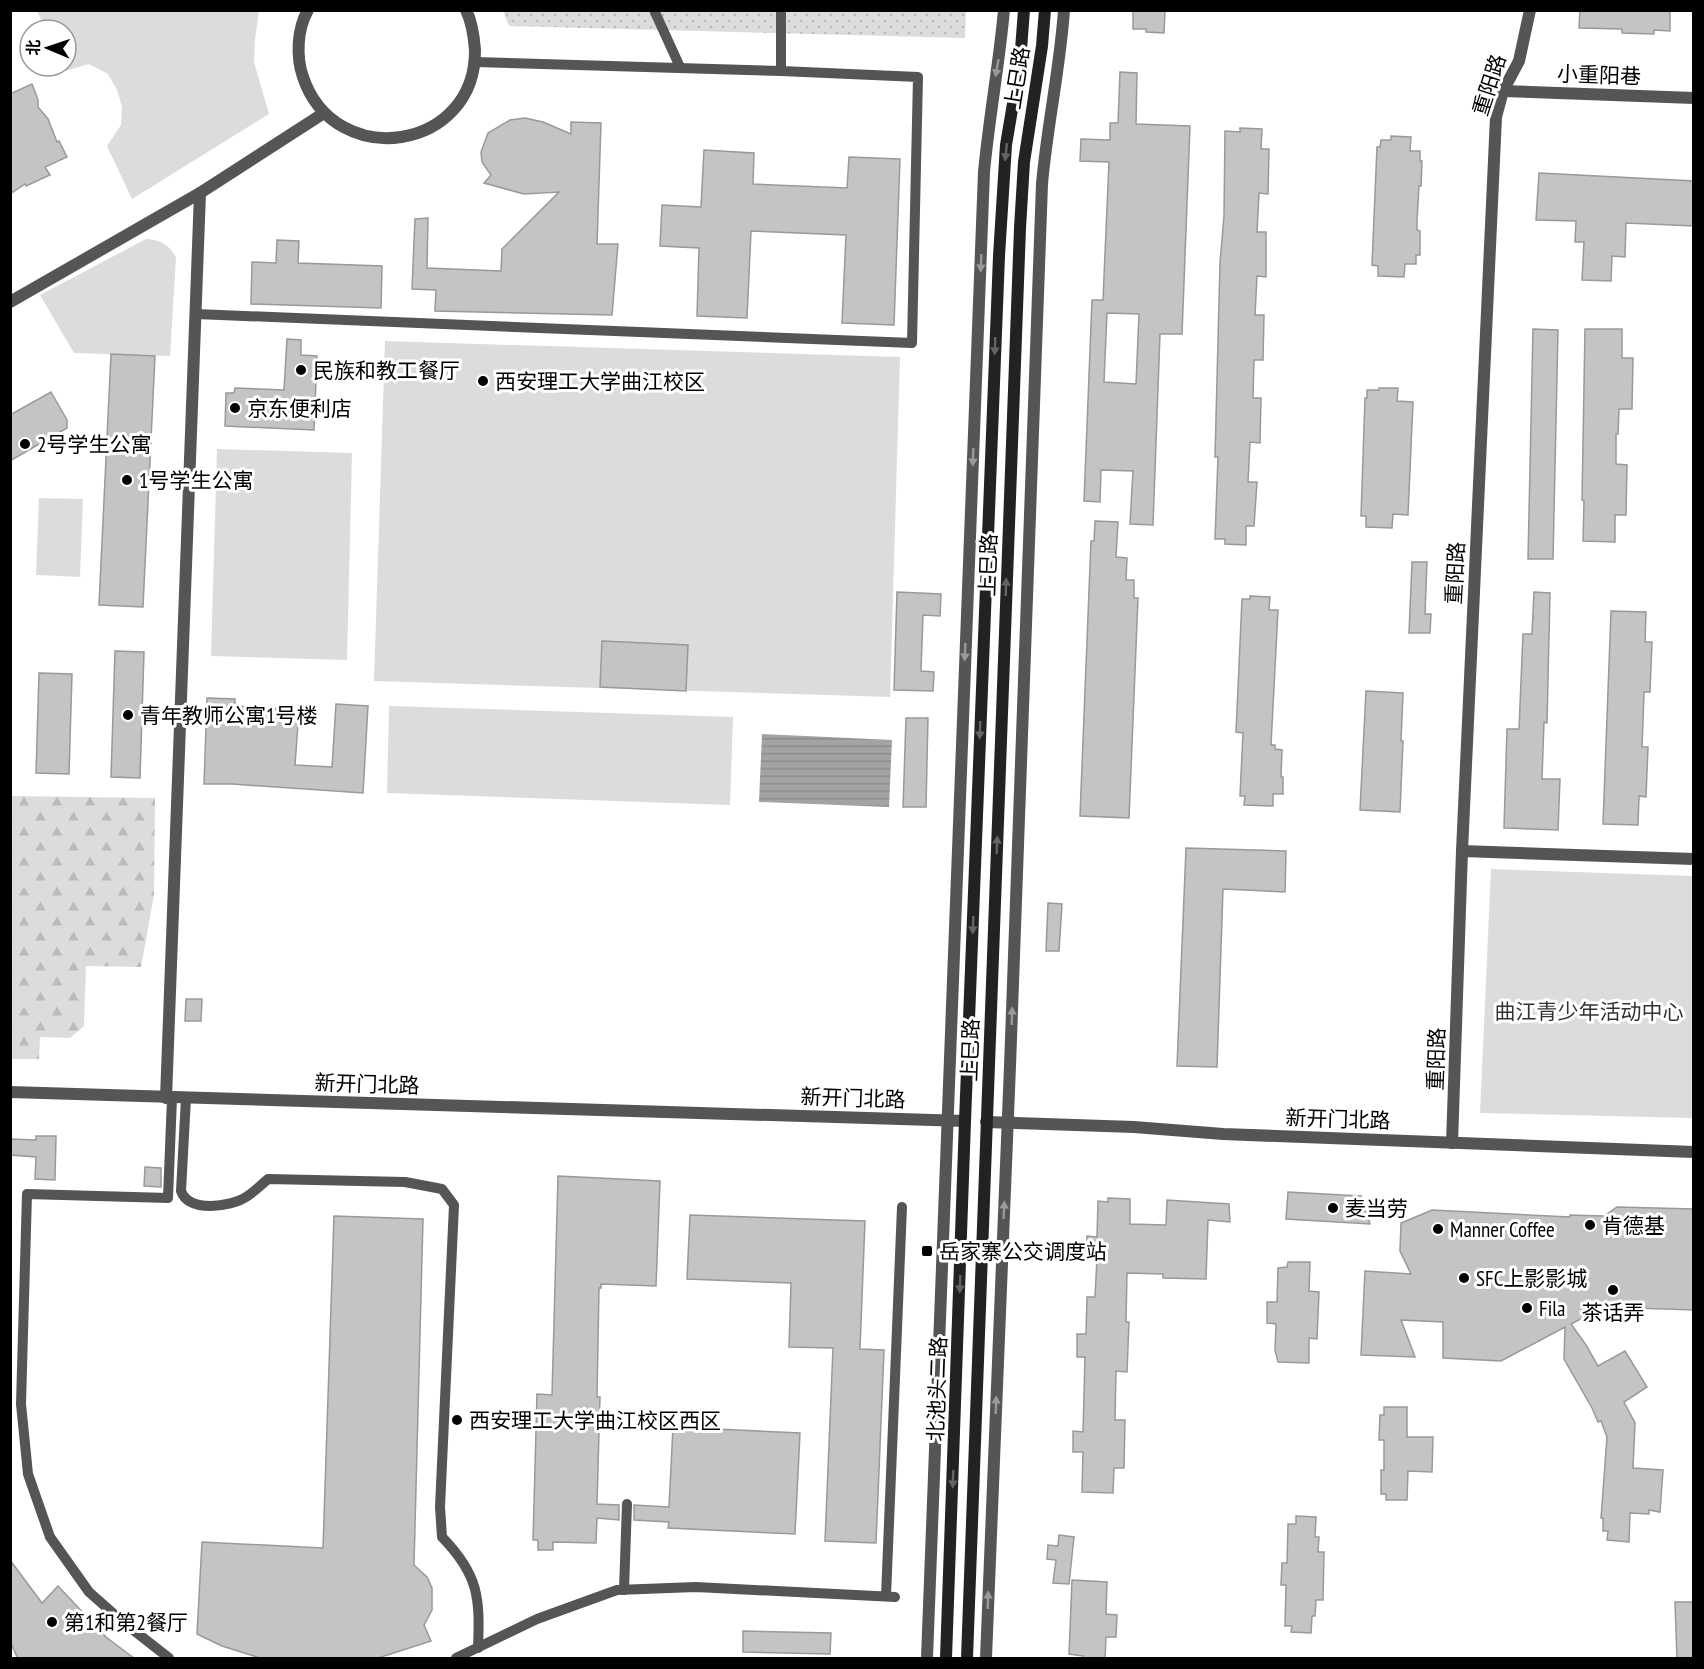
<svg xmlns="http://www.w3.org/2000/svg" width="1704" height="1669" viewBox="0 0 1704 1669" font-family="'PT Sans Narrow','Noto Sans SC',sans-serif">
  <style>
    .grass { fill: url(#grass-dots) }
    .forest { fill: url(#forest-firs) }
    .green { fill: #dcdcdc }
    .water { fill: url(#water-rules) }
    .building { fill: #c4c4c4; stroke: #999; stroke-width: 1.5; fill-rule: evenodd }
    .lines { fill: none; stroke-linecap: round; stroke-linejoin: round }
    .service { stroke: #555; stroke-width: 10 }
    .minor { stroke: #555; stroke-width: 12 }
    .tertiary { stroke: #555; stroke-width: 12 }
    .secondary { stroke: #222; stroke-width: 12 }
    .oneway { fill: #999 }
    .oneway2 { fill: #646464 }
    .poi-dot { fill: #000; stroke: #fff; stroke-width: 2 }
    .labels { text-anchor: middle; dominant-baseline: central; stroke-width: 6; stroke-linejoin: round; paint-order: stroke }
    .street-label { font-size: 21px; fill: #000; stroke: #fff }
    .poi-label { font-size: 21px; fill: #000; stroke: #fff; text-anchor: start }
    .park-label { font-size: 21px; fill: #333; stroke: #fff }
  </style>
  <defs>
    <pattern id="grass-dots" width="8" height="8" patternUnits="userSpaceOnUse" patternTransform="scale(1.5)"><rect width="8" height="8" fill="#dcdcdc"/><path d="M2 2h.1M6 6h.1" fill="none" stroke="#bbb" stroke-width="1.8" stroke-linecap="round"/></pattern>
    <pattern id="forest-firs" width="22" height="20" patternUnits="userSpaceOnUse" patternTransform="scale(1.5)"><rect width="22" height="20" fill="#dcdcdc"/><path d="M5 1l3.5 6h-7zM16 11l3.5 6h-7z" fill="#bbb"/></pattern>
    <pattern id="water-rules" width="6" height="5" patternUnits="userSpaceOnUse" patternTransform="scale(1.5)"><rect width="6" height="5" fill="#a3a3a3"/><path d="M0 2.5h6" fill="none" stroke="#8b8b8b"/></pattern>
  </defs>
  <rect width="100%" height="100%" fill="#fff"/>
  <path class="grass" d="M503,11H966L965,38L509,26Z"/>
  <path class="forest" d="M11,796L155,798L154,895L141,967L86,966L84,1026L70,1038L40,1037L39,1059H11Z"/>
  <g class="green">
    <path d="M37,11H259L255,39L254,62L269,114L132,199L107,146L121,125L122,107L117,90L108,74L89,64L65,71L63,66H66V30H46Z"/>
    <path d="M146,239C161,240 168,244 176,257L170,356L74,353L40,295Z"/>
    <path d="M385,341L900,357L890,697L374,681Z"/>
    <path d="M217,449L352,453L347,660L211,656Z"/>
    <path d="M39,498L83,499L80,577L36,575Z"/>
    <path d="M389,706L733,717L730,805L387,793Z"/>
    <path d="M1491,869L1693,876V1118L1480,1113Z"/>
  </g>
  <path class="water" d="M762,734L892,740L889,807L759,802Z"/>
  <g class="building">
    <path d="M1133,10H1165L1164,33L1146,32V29H1133Z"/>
    <path d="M1580,10H1670V31L1654,30V34L1622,33V29L1579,28Z"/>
    <path d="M1120,72L1137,73L1136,124L1190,126L1182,334H1160L1153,525L1130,524L1133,471L1101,470L1100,502L1084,501L1092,300H1103L1109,162L1080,161L1081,139L1110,140V123H1118ZM1107,313L1139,314L1136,384L1104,382Z"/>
    <path d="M32,84L38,100V107L48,119L57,142L59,141L67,157L45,167L50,175L26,186L25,184L10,194V94Z"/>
    <path d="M525,118L543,122L571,134V122L601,123L597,244H618L612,315L435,311L436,290L412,289L415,219L428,218L427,268L501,271L502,249L559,192L524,194L484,183L491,175L482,162L481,152L488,133L510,120Z"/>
    <path d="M1240,128L1262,129L1261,149H1269L1268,194L1259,193L1257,232H1266V277L1257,276L1255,315H1264L1263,360H1254L1253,398H1261L1260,443L1250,442L1248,482H1257L1254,526H1246V545L1225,544V539H1215L1218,457H1215L1220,263L1224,216L1225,131L1240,132Z"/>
    <path d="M1391,136L1411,137L1410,151H1420V161H1422L1421,186H1419L1417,221V230L1420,231V255H1416V264H1405L1404,277L1378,276V266L1372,265L1377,147H1380L1381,140H1391Z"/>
    <path d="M704,150L754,153L753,184L847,188L849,157L900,159L894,325L842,323L846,235L751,231L747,318L697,316L699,248L660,246L662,205L701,207Z"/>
    <path d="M1539,173L1694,181V226L1626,223L1625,257L1612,256L1611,281L1582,280L1584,242H1575L1576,221L1536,220Z"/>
    <path d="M277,240L299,241L298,263L382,266L381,308L251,304L252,262L276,263Z"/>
    <path d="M1533,329L1558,330L1553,559H1528Z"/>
    <path d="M1585,329H1622V358H1633L1632,409H1619L1618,434H1616V464L1627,465L1626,515H1615V542L1583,541L1584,501L1582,500Z"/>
    <path d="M287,339L301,340V355L317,356L314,430L225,426L226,393H234L235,388L284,390Z"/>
    <path d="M111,354L155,356L143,607L99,605Z"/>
    <path d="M1379,388H1398L1397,401L1413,402L1408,515L1393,514L1392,528L1366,527V516H1361L1365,398H1367V390H1379Z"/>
    <path d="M51,392L67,420V428L10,461V415Z"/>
    <path d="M1095,521L1118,522L1116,557L1127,558L1126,580H1134V598H1138L1129,818L1080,816L1091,541H1094Z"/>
    <path d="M1412,562H1427L1425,614H1431L1430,633H1409Z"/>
    <path d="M897,592L941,594L940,616L923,615L921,671L934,672L933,691L894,690Z"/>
    <path d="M1534,592L1550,593L1547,723L1544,722L1542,779H1560L1558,830L1504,828L1507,729H1519L1523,634H1532Z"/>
    <path d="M1250,596L1270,597L1269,610H1278L1271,745H1275V749L1282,750L1281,777H1283V794H1273V806L1244,805L1245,796H1240L1243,733L1236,732L1242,599H1250Z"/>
    <path d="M1611,611L1646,612L1645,642H1652L1650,692H1644L1643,722L1642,747H1648L1646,797L1639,796L1638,825L1603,824Z"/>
    <path d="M602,641L688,645L686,691L600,687Z"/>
    <path d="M115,651L144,652L140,778L111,777Z"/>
    <path d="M39,673L72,674L69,774L36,773Z"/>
    <path d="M1366,691L1403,693L1401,741H1403L1400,812L1360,810Z"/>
    <path d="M207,698L235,699V706L299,710L295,765L332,767L336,704L368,706L363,793L232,784H204Z"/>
    <path d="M906,718H928L926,807H903Z"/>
    <path d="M1186,848L1286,851L1285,892L1223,889L1217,1067L1177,1066Z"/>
    <path d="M1048,903L1062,904L1059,951H1046Z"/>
    <path d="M186,999H202L201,1021H185Z"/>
    <path d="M36,1136H56L55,1180L35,1179L36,1157L10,1155V1139L36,1140Z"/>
    <path d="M145,1167L161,1168V1187L144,1186Z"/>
    <path d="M558,1176L660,1181L656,1286L601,1284V1288H599L597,1397H600L597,1504L619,1505V1520L597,1518L596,1543L553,1542V1550H538V1540H533L537,1394L552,1395Z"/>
    <path d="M1288,1192L1361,1196L1370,1224L1286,1219Z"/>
    <path d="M1108,1198L1130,1199V1224L1166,1225L1167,1200L1229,1204L1230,1222L1208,1220L1206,1279L1163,1278V1274L1127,1273L1126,1322H1129L1127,1372L1116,1371L1115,1420H1125L1124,1468H1114L1113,1493L1082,1492L1083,1452H1073V1431L1083,1432L1085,1357H1077V1334H1086L1087,1297H1095L1097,1258H1086L1087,1236L1097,1237L1098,1201L1108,1202Z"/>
    <path d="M1617,1207L1694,1209V1310L1603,1307L1571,1324L1586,1345L1598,1366L1625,1351L1647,1387L1624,1402L1635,1423L1633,1468L1663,1470L1660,1512L1649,1510V1514L1630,1513L1629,1542L1607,1540L1608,1531H1603V1518H1601L1607,1437L1601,1421L1598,1422L1592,1408L1564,1359L1565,1327L1501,1361L1443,1358V1322L1401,1320L1415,1357L1361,1355L1365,1271L1411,1274L1400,1251L1401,1223L1432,1210L1570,1217V1215L1604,1216Z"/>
    <path d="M690,1215L865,1221L860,1349L884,1350L876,1543L825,1541L833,1348L789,1347L791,1283L687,1279Z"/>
    <path d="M334,1216L423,1219L414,1565L427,1577L432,1588V1610L424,1625L431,1641L375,1659H263L222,1646L197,1634L202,1542L323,1548Z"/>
    <path d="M1288,1262H1310L1309,1291L1319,1292L1317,1339L1309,1338V1363L1278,1362L1275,1350L1276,1324L1267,1323V1302H1277L1278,1268L1287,1267Z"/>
    <path d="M1384,1407H1407V1437H1433L1432,1472L1408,1471L1407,1500H1386V1494H1381V1470H1384V1440H1379L1380,1415H1384Z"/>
    <path d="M673,1427L800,1433L795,1534L668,1528L669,1522L634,1520V1505L669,1507Z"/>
    <path d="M1296,1516L1316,1517L1315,1537H1319L1318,1552H1324L1323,1600H1316L1315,1616H1312L1311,1633L1291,1632L1292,1626H1285L1286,1585H1281L1282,1563H1287L1288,1524H1296Z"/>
    <path d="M1059,1535L1074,1537L1069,1584L1053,1583L1056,1560L1047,1559L1048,1545L1058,1546Z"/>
    <path d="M10,1560L42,1603L58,1586L106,1637L135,1659H18L10,1641Z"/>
    <path d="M1072,1580L1107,1582L1106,1614L1117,1615L1116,1637H1106L1105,1659H1083V1656L1069,1654Z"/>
    <path d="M1675,1602H1694V1659H1677Z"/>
    <path d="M743,1631L831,1633L830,1654L743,1652Z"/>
  </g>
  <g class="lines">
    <g class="service">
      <path d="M654,10L680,67"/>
      <path d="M475,62L781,71V10"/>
      <path d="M196,314L912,343L918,77L781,71"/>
      <path d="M186,1098L181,1191C189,1213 230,1207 246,1197C254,1192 261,1185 268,1179L405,1182L442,1189L454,1205L440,1507L442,1537C479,1575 480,1598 478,1648"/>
      <path d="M624,1590L627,1504"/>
      <path d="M886,1596L902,1207"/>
      <path d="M169,1658L123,1622L89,1592L50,1537L28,1474L21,1404L27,1194L168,1198L172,1098"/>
      <path d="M456,1658L537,1619L617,1590L696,1587L895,1597"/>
    </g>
    <g class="minor">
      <path d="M308,10C297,29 296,57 303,77C335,172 476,151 475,50C474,37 472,22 466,10"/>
      <path d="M10,302L200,193L324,113"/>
      <path d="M1462,851L1694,859"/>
      <path d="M166,1098L200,193"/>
    </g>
    <g class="tertiary">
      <path d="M1503,91L1694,98"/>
      <path d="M10,1092L965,1121"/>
      <path d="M986,1122L1134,1127L1223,1134L1694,1152"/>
      <path d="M1452,1143L1462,851L1496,117L1503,91L1519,61L1530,10"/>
      <path d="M927,1658L984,172C989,118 999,65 1004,10"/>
      <path d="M986,1658L1010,1066L1042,184C1047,126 1060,69 1064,10"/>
    </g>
    <g class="secondary">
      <path d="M946,1658L965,1121L999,256L1006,145L1020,62L1024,10"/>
      <path d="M967,1658L1020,228L1024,162L1042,46L1045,10"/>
    </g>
  </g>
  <defs><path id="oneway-solid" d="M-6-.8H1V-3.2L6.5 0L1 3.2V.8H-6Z" transform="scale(1.5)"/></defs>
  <g class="oneway">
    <use href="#oneway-solid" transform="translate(997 68) rotate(100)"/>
    <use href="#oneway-solid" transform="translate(981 263) rotate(92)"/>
    <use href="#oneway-solid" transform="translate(973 457) rotate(92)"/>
    <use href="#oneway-solid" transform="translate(965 652) rotate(92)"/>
    <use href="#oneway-solid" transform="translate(1012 1016) rotate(-88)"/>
    <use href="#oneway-solid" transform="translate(1004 1210) rotate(-87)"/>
    <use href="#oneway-solid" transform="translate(996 1405) rotate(-88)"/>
    <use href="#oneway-solid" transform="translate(988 1600) rotate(-88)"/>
  </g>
  <g class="oneway2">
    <use href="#oneway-solid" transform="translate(1006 152) rotate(96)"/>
    <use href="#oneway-solid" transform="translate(995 346) rotate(92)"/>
    <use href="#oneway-solid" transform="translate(1006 587) rotate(-88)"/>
    <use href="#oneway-solid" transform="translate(980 730) rotate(92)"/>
    <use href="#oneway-solid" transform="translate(997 845) rotate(-88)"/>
    <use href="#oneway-solid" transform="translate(973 925) rotate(92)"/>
    <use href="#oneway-solid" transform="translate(960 1284) rotate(92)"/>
    <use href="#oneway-solid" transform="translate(953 1479) rotate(92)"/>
  </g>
  <g class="poi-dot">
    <circle cx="301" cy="370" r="6"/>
    <circle cx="483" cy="381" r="6"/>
    <circle cx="235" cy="408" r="6"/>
    <circle cx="25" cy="444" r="6"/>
    <circle cx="127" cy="480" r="6"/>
    <circle cx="128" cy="715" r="6"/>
    <circle cx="1333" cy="1208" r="6"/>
    <circle cx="1590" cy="1225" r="6"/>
    <circle cx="1438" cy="1229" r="6"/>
    <rect x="921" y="1245" width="12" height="12" rx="3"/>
    <circle cx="1464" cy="1278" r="6"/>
    <circle cx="1613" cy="1290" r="6"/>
    <circle cx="1527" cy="1308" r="6"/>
    <circle cx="457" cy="1420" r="6"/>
    <circle cx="52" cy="1622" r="6"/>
  </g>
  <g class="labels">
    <g class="street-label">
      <text transform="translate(1599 75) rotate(2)">小重阳巷</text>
      <text transform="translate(1017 78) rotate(-81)">上巳路</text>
      <text transform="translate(1489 85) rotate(-72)">重阳路</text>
      <text transform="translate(988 565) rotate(-88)">上巳路</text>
      <text transform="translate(1455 573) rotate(-87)">重阳路</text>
      <text transform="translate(970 1050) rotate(-88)">上巳路</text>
      <text transform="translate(1436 1059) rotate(-88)">重阳路</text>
      <text transform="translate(367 1084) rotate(2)">新开门北路</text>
      <text transform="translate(853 1098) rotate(2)">新开门北路</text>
      <text transform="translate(1338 1119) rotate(2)">新开门北路</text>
      <text transform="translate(937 1389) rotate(-88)">北池头二路</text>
    </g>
    <g class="poi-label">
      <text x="313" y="370">民族和教工餐厅</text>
      <text x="495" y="381">西安理工大学曲江校区</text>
      <text x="247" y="408">京东便利店</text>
      <text x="37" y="444">2号学生公寓</text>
      <text x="139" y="480">1号学生公寓</text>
      <text x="140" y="715">青年教师公寓1号楼</text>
      <text x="1345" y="1208">麦当劳</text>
      <text x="1602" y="1225">肯德基</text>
      <text x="1450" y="1229">Manner Coffee</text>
      <text x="939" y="1251">岳家寨公交调度站</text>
      <text x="1476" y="1278">SFC上影影城</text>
      <text x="1539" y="1308">Fila</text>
      <text x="1613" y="1312" text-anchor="middle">茶话弄</text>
      <text x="469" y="1420">西安理工大学曲江校区西区</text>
      <text x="64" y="1622">第1和第2餐厅</text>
    </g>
    <g class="park-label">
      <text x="1589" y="1011">曲江青少年活动中心</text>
    </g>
  </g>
  <rect width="1704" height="1669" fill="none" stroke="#000000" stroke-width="24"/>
  <g transform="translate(48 48) rotate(272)"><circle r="28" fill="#ffffff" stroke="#999999" stroke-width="1.5"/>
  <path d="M0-4.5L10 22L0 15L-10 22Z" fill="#000000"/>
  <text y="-9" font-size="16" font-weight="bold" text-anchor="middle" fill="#000000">北</text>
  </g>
</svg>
